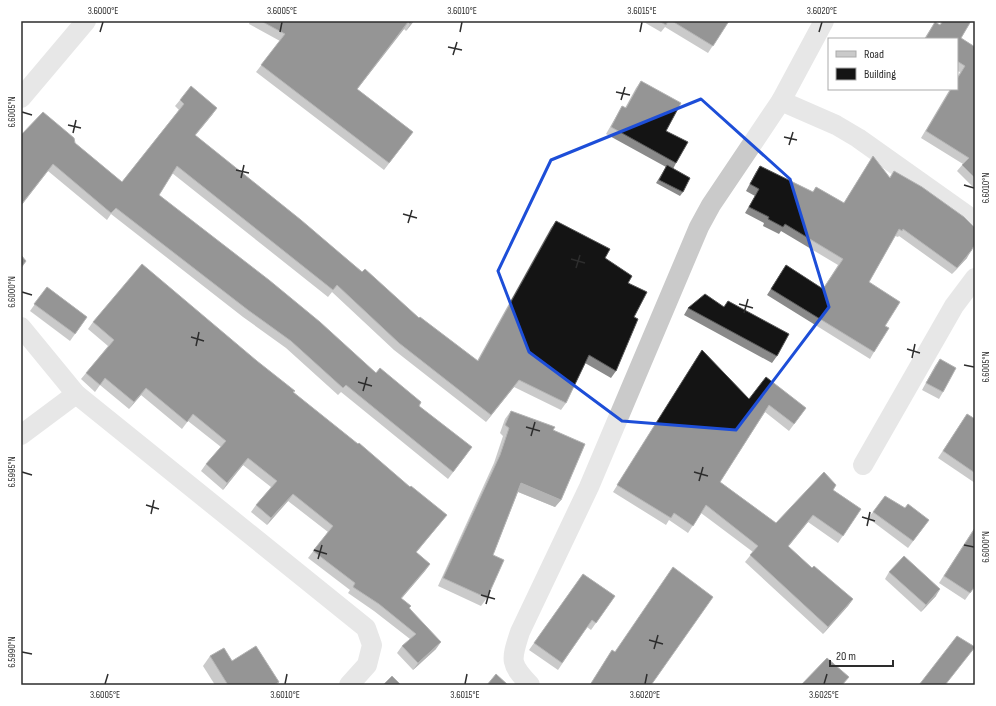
<svg xmlns="http://www.w3.org/2000/svg" width="996" height="706" viewBox="0 0 996 706" font-family="'Sofia Sans Condensed',sans-serif">
  <style>
    .lines { fill: none; stroke-linecap: round; stroke-linejoin: round }
    .street { stroke: #cacaca; stroke-width: 20 }
    .wall { fill: #8a8a8a }
    .shaded-wall { fill: #5a5a5a }
    .building { fill: #141414; stroke: #5a5a5a }
    .marked { fill: none; stroke: #1d4ed8; stroke-width: 3; stroke-linejoin: round }
    .ticks { fill: none; stroke: #2d2d2d; stroke-width: 1.5 }
    .neatline { fill: none; stroke: #2d2d2d; stroke-width: 1.5 }
    .ticks-label { font-size: 10px; text-anchor: middle; fill: #2d2d2d }
  </style>
  <rect width="100%" height="100%" fill="#fff"/>
  <g class="lines">
    <g class="street">
      <path d="M21,98L86,21"/>
      <path d="M781,101L836,125L858,138L975,221"/>
      <path d="M21,327L76,394L366,628L372,645L367,665L349,685"/>
      <path d="M21,435L76,394"/>
      <path d="M863,465L954,306L975,278"/>
      <path d="M530,685C509,663 511,660 520,632L589,487L699,227L711,205L781,101L824,21"/>
    </g>
  </g>
  <g class="wall">
    <path d="M250,21H414L406,31L404,29L357,89L413,132L384,170L256,72L280,41L249,24Z"/>
    <path d="M642,21H729L708,53L665,27L661,32Z"/>
    <path d="M942,21H971L961,38L975,47V189L957,171L963,164L921,138L950,89H957V78L960,72L957,71V39H924L935,22L940,25Z"/>
    <path d="M641,81L666,131L676,163L673,169L683,192L680,196L656,183L666,167L606,134L622,106L625,108L636,88Z"/>
    <path d="M180,100L217,108L212,115L195,135L419,318L477,361L551,228L556,221L605,258L628,283L634,317L616,371L611,378L585,363L566,403L561,410L514,387L486,422L394,350L332,292L328,297L172,173L159,195L376,373L421,402L419,406L467,454L448,479L341,392L338,395L286,348L243,317L111,214L107,220L48,171L21,135L75,143L122,182L179,110L175,106Z"/>
    <path d="M873,156L889,178L894,171L967,258L952,274L899,236L898,237L895,236L869,282L885,326L874,352L870,359L767,295L786,265L823,289L838,265L781,231L779,234L763,226L764,223L745,213L755,196L746,191L756,172L760,166L813,192L816,187L844,203Z"/>
    <path d="M47,287L87,317L70,341L30,311Z"/>
    <path d="M728,301L777,356L772,363L684,315L688,308L724,307Z"/>
    <path d="M93,322L293,392L442,521L416,552L430,564L425,571L401,599L410,608L436,649L413,670L397,653L402,646L410,639L374,611L348,593L350,590L308,558L328,532L288,501L267,525L251,512L256,505L271,487L243,465L223,490L201,471L206,464L221,447L188,421L182,429L141,395L129,409L100,385L95,392L81,379L86,373L108,346L88,329Z"/>
    <path d="M702,350L749,399L806,408L789,431L765,412L720,482L776,523L836,485L833,490L861,509L838,543L808,522L788,547L812,568L853,599L848,606L823,634L745,562L753,552L701,513L688,533L669,520L666,525L613,492Z"/>
    <path d="M940,359L943,392L939,399L922,390L935,366Z"/>
    <path d="M511,411L553,430L561,500L555,507L518,492L493,555L487,598L481,606L438,586L494,463L503,436L500,433L505,419Z"/>
    <path d="M967,414L975,419V483L938,458Z"/>
    <path d="M905,508L929,520L908,548L868,518L873,512Z"/>
    <path d="M975,527V586L965,600L939,583Z"/>
    <path d="M889,572L936,596L921,612L885,579Z"/>
    <path d="M583,574L615,596L591,630L587,627L558,670L529,650Z"/>
    <path d="M612,650L655,679L651,685H590Z"/>
    <path d="M210,656L232,661L279,682L277,685H215L203,666Z"/>
  </g>
  <g class="shaded-wall">
    <path d="M413,21H414L406,31L410,24Z"/>
    <path d="M408,22L404,29L352,96L357,89Z"/>
    <path d="M217,108L212,115L190,142L195,135Z"/>
    <path d="M53,164L48,171L21,206V205Z"/>
    <path d="M971,251L967,258L952,274L957,268Z"/>
    <path d="M519,380L514,387L486,422L491,415Z"/>
    <path d="M146,388L141,395L129,409L134,402Z"/>
    <path d="M248,458L243,465L223,490L227,483Z"/>
    <path d="M521,483L561,500L555,507L516,491Z"/>
    <path d="M293,494L288,501L267,525L271,518Z"/>
    <path d="M447,515L442,521L411,559L416,552Z"/>
    <path d="M813,515L808,522L783,553L788,546Z"/>
    <path d="M430,564L425,571L396,605L401,598Z"/>
    <path d="M940,589L936,596L921,612L926,605Z"/>
    <path d="M853,599L848,606L823,634L828,627Z"/>
    <path d="M441,642L436,649L413,670L418,663Z"/>
  </g>
  <g class="building">
    <path d="M261,21H413L410,24L408,22L357,89L413,132L389,163L261,65L285,34Z"/>
    <path d="M659,21H668L666,25Z"/>
    <path d="M672,21H729L713,46Z"/>
    <path d="M943,21H971L961,38L975,47V178L962,165L969,158L926,131L951,89H957V79L965,66L957,61V39H925L935,22L940,25Z"/>
    <path d="M641,81L681,103L666,131L688,142L676,163L611,127L622,106L626,108Z"/>
    <path d="M191,86L217,108L195,135L301,220L362,272L365,269L419,318L420,317L478,361L556,221L610,249L605,258L632,276L628,283L647,292L634,317L638,319L616,371L589,355L566,403L519,380L491,415L399,343L337,285L333,290L177,166L159,195L269,280L320,322L376,373L380,368L421,402L419,406L472,447L453,472L346,385L343,388L291,341L248,310L116,208L111,213L53,164L21,205V135L43,112L74,138L75,143L122,182L184,104L180,100Z"/>
    <path d="M873,156L890,178L894,171L922,187L964,217L975,228V244L971,251L957,268L903,229L902,231L899,229L869,282L900,302L885,326L889,328L874,352L771,289L786,265L823,289L843,259L785,224L783,227L768,219L769,217L749,207L759,189L750,184L760,166L813,192L816,187L844,203Z"/>
    <path d="M667,165L690,178L683,192L659,180Z"/>
    <path d="M21,255L26,261L21,268Z"/>
    <path d="M142,264L257,361L295,391L293,392L358,444L359,443L410,487L411,486L447,515L416,552L430,564L401,598L411,606L409,608L441,642L418,663L402,646L416,634L379,604L353,587L355,583L313,551L333,526L293,494L271,518L256,505L277,481L248,458L227,483L206,464L226,441L193,414L187,422L146,388L134,402L105,378L100,385L86,373L114,340L93,322Z"/>
    <path d="M47,287L87,317L75,334L34,304Z"/>
    <path d="M705,294L724,307L728,301L789,334L777,356L688,308Z"/>
    <path d="M702,350L749,399L766,377L806,408L794,424L769,405L720,482L776,523L824,472L836,485L833,490L861,509L843,536L813,515L788,546L812,568L814,566L853,599L828,627L750,555L758,546L706,505L693,526L674,513L671,518L617,485Z"/>
    <path d="M940,359L956,368L943,392L926,383Z"/>
    <path d="M511,411L555,427L553,430L585,444L561,500L521,483L493,555L504,560L487,598L443,578L500,455L509,428L505,425Z"/>
    <path d="M967,414L975,419V473L943,451Z"/>
    <path d="M885,496L905,508L908,504L929,520L913,541L873,512Z"/>
    <path d="M975,528V586L970,593L944,576Z"/>
    <path d="M904,556L940,589L926,605L889,572Z"/>
    <path d="M673,567L713,597L656,678L651,685H590L612,650L615,652Z"/>
    <path d="M583,574L615,596L596,623L592,620L562,663L534,643Z"/>
    <path d="M957,636L975,647L945,685H919Z"/>
    <path d="M256,646L279,682L274,685H228L210,656L224,648L232,661Z"/>
    <path d="M827,658L849,677L842,685H801Z"/>
    <path d="M496,674L508,685H487Z"/>
    <path d="M392,676L401,685H383Z"/>
  </g>
  <path d="M0 0H996V706H0ZM701,99L790,179L829,307L736,430L622,421L529,352L498,271L551,160Z" fill="#fff" fill-opacity=".55" fill-rule="evenodd"/>
  <path class="marked" d="M701,99L790,179L829,307L736,430L622,421L529,352L498,271L551,160Z"/>
  <path class="ticks" d="M100,32L103,22M280,32L282,22M460,32L462,22M640,32L642,22M819,32L822,22M448,47L462,50M453,55L457,42M616,92L630,95M621,100L625,87M22,112L32,115M68,125L81,128M73,133L76,120M784,137L797,140M789,145L793,132M236,170L249,173M241,178L244,165M964,185L974,188M403,214L417,218M408,223L412,210M571,259L585,263M576,268L580,255M22,292L32,295M739,304L753,308M744,313L748,299M191,337L204,341M196,346L199,332M907,349L920,353M912,358L915,344M964,365L974,367M358,382L372,386M363,391L367,377M526,427L540,431M531,436L535,422M22,472L32,475M694,472L708,476M699,481L703,467M146,505L159,509M151,514L154,500M862,517L875,521M867,526L870,512M964,545L974,547M314,550L327,554M318,559L322,545M481,595L495,599M486,604L490,590M649,640L663,644M654,649L658,635M22,652L32,654M105,684L108,674M285,684L287,674M465,684L467,674M645,684L647,674M824,684L827,674"/>
  <rect width="996" height="706" fill="none" stroke="#ffffff" stroke-width="44"/>
  <rect x="828" y="38" width="130" height="52" fill="#ffffff" stroke="#ababab"/>
  <rect x="836" y="51" width="20" height="6" fill="#cacaca" stroke="#ababab"/>
  <text x="864" y="58" font-size="12" fill="#2d2d2d">Road</text>
  <rect x="836" y="68" width="20" height="12" fill="#141414" stroke="#ababab"/>
  <text x="864" y="78" font-size="12" fill="#2d2d2d">Building</text>
  <path d="M830 660v6h63v-6" fill="none" stroke="#2d2d2d" stroke-width="2"/>
  <text x="836" y="660" font-size="12" fill="#2d2d2d" stroke="#ffffff" stroke-width="3" paint-order="stroke">20 m</text>
  <rect x="22" y="22" width="952" height="662" class="neatline"/>
  <g class="ticks-label">
    <text x="103" y="14">3.6000°E</text>
    <text x="282" y="14">3.6005°E</text>
    <text x="462" y="14">3.6010°E</text>
    <text x="642" y="14">3.6015°E</text>
    <text x="822" y="14">3.6020°E</text>
    <text transform="translate(11 112) rotate(-90)" y="4">6.6005°N</text>
    <text transform="translate(985 188) rotate(-90)" y="4">6.6010°N</text>
    <text transform="translate(11 292) rotate(-90)" y="4">6.6000°N</text>
    <text transform="translate(985 367) rotate(-90)" y="4">6.6005°N</text>
    <text transform="translate(11 472) rotate(-90)" y="4">6.5995°N</text>
    <text transform="translate(985 547) rotate(-90)" y="4">6.6000°N</text>
    <text transform="translate(11 652) rotate(-90)" y="4">6.5990°N</text>
    <text x="105" y="698">3.6005°E</text>
    <text x="285" y="698">3.6010°E</text>
    <text x="465" y="698">3.6015°E</text>
    <text x="645" y="698">3.6020°E</text>
    <text x="824" y="698">3.6025°E</text>
  </g>
</svg>
